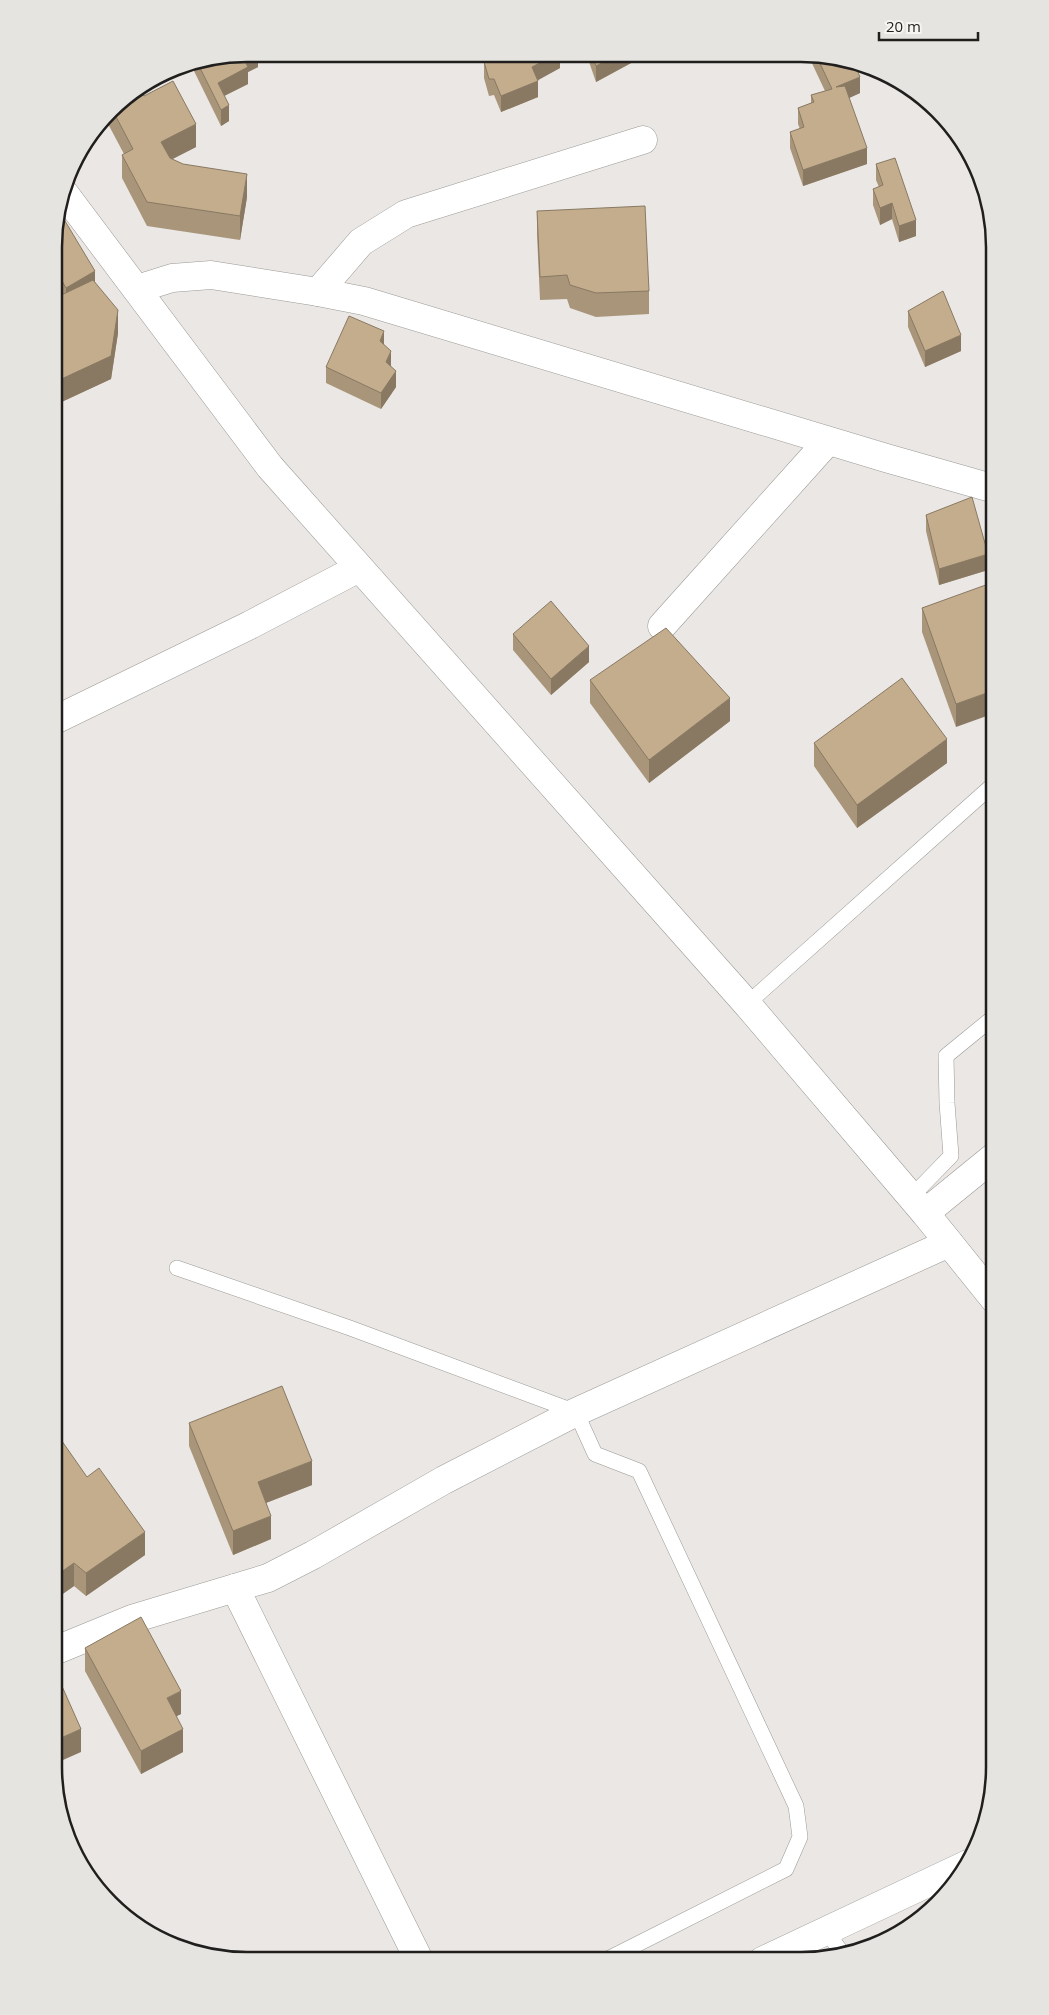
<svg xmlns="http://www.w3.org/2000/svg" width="1049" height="2015" viewBox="0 0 1049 2015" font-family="'Open Sans',sans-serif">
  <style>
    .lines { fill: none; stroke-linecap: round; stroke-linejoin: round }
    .service-casing { stroke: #9b9996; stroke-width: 16 }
    .minor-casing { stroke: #9b9996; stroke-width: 29 }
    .tertiary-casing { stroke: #9b9996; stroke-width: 29 }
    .service { stroke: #fff; stroke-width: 15 }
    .minor { stroke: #fff; stroke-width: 28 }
    .tertiary { stroke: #fff; stroke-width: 28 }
    .wall { fill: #a99579 }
    .shaded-wall { fill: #897963 }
    .building { fill: #c4ad8d; stroke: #897963 }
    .rim { fill: none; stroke: #201f1e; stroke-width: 2.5 }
  </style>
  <rect width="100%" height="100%" fill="#eae7e4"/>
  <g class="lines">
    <defs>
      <g id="service">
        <path d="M747,1004L995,783"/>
        <path d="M911,1197L951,1156L947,1103L946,1056L995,1016"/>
        <path d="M177,1268L350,1328L576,1412L595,1454L639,1471L796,1806L800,1837L786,1869L604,1961"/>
        <path d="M826,1931L843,1954"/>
      </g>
      <g id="minor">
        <path d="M318,292L361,242L406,214L643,140"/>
        <path d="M662,626L828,441"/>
        <path d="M55,720L250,625L359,568"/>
        <path d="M925,1213L995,1156"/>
        <path d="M235,1588L419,1960"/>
        <path d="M54,1651L132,1619L268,1578L313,1555L444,1480L576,1412L949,1243"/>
        <path d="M762,1961L968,1864"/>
      </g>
      <g id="tertiary">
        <path d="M64,193L270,467L747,1004L925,1213L995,1300"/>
        <path d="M137,289L172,278L211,275L318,292L364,301L886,458L995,489"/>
      </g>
    </defs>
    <use href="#service" class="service-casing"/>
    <use href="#minor" class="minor-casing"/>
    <use href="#tertiary" class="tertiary-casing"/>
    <use href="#service" class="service"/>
    <use href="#minor" class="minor"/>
    <use href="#tertiary" class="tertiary"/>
  </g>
  <g class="wall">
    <path d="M247,54H258V67L248,72V84L224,96L229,121L221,126L194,71V64Z"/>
    <path d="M482,55L560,56V68L537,80L538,97L501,112L494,95L489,96L484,78V62Z"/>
    <path d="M587,56H644L596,82Z"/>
    <path d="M810,57H839L860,93L849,98L867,164L803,186L790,148V132L800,129L798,124V108L811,103V95L825,91L810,59Z"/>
    <path d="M144,96L196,147L172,159L247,197L240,240L147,226L122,178V155L124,154L106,120L119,102Z"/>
    <path d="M876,164L916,236L899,242L892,219L880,225L873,205V189L879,187L876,180Z"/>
    <path d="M537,211L649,291V314L596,317L570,308L567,299L540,300L537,234Z"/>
    <path d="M55,222L95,282L118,333L111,379L55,405V298L58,297L55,293Z"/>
    <path d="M908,311L961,351L925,367L908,327Z"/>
    <path d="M384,344L391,366L396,387L381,409L326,383V367Z"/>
    <path d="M995,349V386L991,374V350Z"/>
    <path d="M926,515L988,570L939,585L926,531Z"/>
    <path d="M995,585L956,727L922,632V608Z"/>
    <path d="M513,634L589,662L551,695L513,650Z"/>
    <path d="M590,680L730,721L649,783L590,703Z"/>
    <path d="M814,743L947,763L857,828L814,766Z"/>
    <path d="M189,1423L312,1485L266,1503L271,1539L233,1555L189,1446Z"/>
    <path d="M87,1477L145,1555L86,1596L74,1586L54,1600Z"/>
    <path d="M85,1648L181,1714L176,1716L183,1752L141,1774L85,1671Z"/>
  </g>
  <g class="shaded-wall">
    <path d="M251,54H258V67L248,72V84L218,99V83L243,58Z"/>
    <path d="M553,56H560V68L533,83L538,81V97L501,112V96L532,67Z"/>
    <path d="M615,56H644L596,82V66Z"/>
    <path d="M860,77V93L836,104V87Z"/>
    <path d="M229,105V121L221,126V110Z"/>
    <path d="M196,124V147L161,165V142Z"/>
    <path d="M867,148V164L803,186V170Z"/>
    <path d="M247,174V197L240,240V216Z"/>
    <path d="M892,203V219L880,225V208Z"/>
    <path d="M916,220V236L899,242V226Z"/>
    <path d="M95,271V294L66,312V288Z"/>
    <path d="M118,310V333L111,379L55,405V382Z"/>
    <path d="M384,331V347L380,341Z"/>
    <path d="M961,335V351L925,367V351Z"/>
    <path d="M391,351V367L386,362Z"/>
    <path d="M396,371V387L381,409V393Z"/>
    <path d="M988,554V570L939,585V569Z"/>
    <path d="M589,646V662L551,695V679Z"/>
    <path d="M995,690V713L956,727V704Z"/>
    <path d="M730,698V721L649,783V760Z"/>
    <path d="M947,739V763L857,828V805Z"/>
    <path d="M312,1461V1485L258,1506V1482Z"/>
    <path d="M271,1516V1539L233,1555V1531Z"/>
    <path d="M145,1532V1555L86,1596V1573Z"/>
    <path d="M74,1563V1586L54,1600V1577Z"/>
    <path d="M181,1691V1714L167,1721V1698Z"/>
    <path d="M81,1729V1752L54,1764V1741Z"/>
    <path d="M183,1729V1752L141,1774V1751Z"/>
  </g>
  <g class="building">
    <path d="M247,54H251L243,58L248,67L218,83L229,105L221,110L198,64Z"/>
    <path d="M487,55L553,56L532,67L538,81L501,96L494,79H489L484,62L488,60Z"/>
    <path d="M592,56H615L596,66Z"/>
    <path d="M817,57H839L854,62L860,77L836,87L845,86L867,148L803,170L790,132L804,127L798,108L814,102L811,95L832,89Z"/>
    <path d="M173,81L196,124L161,142L170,158L183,164L247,174L240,216L147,202L122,155L133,149L113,111L119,102L140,89L144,96Z"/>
    <path d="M895,158L916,220L899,226L892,203L880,208L873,189L883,185L876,164Z"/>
    <path d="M645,206L649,291L596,293L570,285L567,275L540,277L537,211Z"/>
    <path d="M59,211L95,271L66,288L55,269V222Z"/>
    <path d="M93,280L118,310L111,356L55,382V298Z"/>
    <path d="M943,291L961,335L925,351L908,311Z"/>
    <path d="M349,316L384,331L380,341L391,351L386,362L396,371L381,393L326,367Z"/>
    <path d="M995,349V363L991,350Z"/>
    <path d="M972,497L988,554L939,569L926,515Z"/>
    <path d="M994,582L995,585V690L956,704L922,608Z"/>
    <path d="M551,601L589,646L551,679L513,634Z"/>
    <path d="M666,628L730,698L649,760L590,680Z"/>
    <path d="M902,678L947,739L857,805L814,743Z"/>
    <path d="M282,1386L312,1461L258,1482L271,1516L233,1531L189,1423Z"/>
    <path d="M57,1434L87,1477L99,1468L145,1532L86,1573L74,1563L54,1577V1436Z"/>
    <path d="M141,1617L181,1691L167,1698L183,1729L141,1751L85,1648Z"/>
    <path d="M61,1684L81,1729L54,1741V1687Z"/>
  </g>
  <path d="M0 0H1049V2015H0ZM247 62H801A185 185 0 0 1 986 247V1767A185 185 0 0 1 801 1952H247A185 185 0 0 1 62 1767V247A185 185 0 0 1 247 62Z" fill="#e6e4e0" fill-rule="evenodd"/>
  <path class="rim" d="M247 62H801A185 185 0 0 1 986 247V1767A185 185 0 0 1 801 1952H247A185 185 0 0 1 62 1767V247A185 185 0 0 1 247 62Z"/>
  <path d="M879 32v8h99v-8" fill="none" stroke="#201f1e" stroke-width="2.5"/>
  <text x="886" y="32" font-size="15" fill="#201f1e" stroke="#f7f5f1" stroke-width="4" paint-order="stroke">20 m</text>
</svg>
